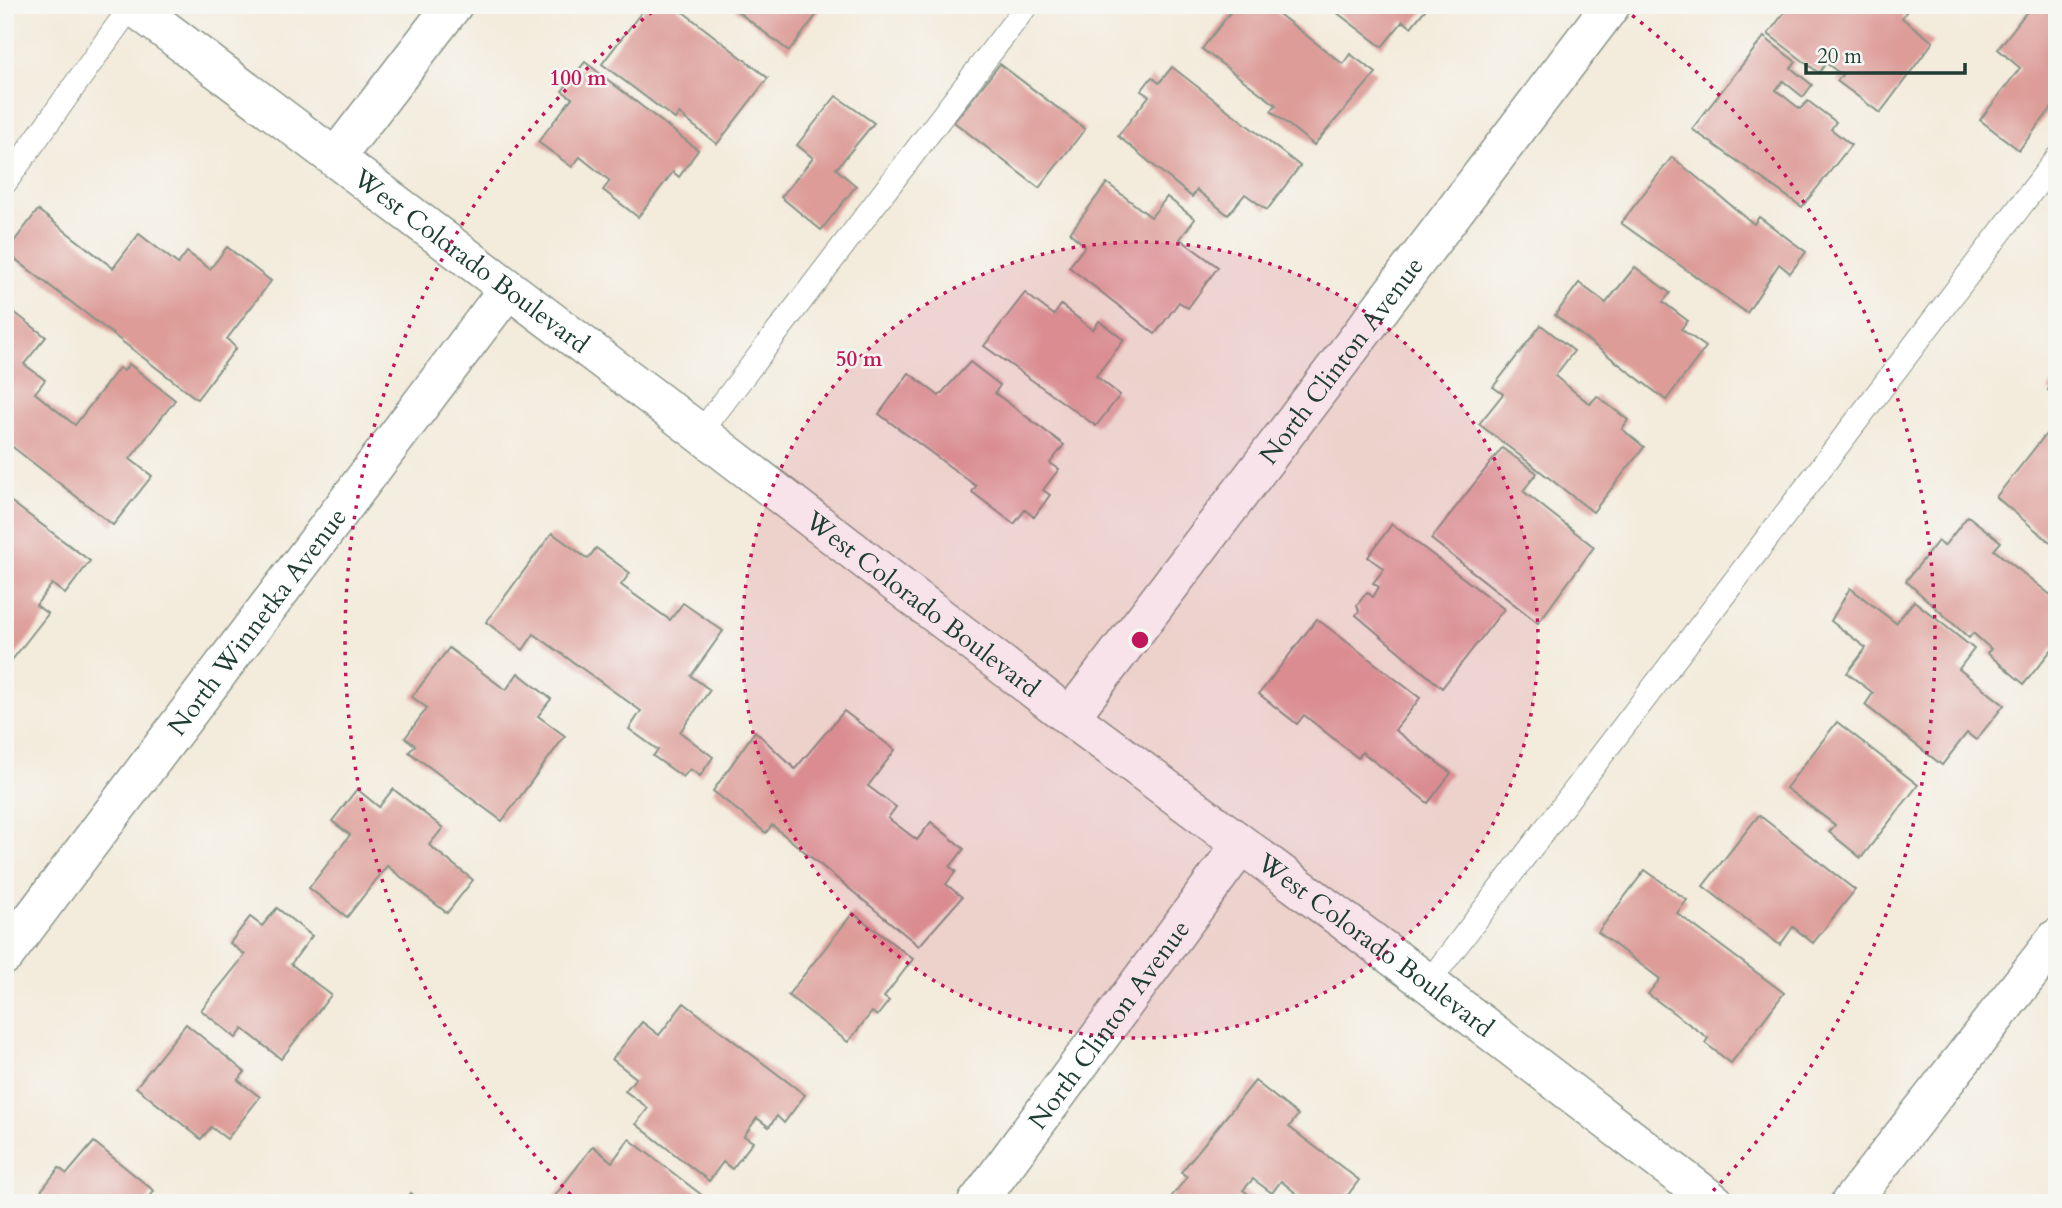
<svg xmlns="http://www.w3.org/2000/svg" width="2062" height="1208" viewBox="0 0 2062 1208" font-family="Cardo,serif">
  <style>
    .building { fill: #dd9c98 }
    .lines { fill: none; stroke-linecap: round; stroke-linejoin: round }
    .service-casing { stroke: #899488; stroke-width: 25 }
    .minor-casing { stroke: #899488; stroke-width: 41 }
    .tertiary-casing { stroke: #899488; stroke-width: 41 }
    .service { stroke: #fff; stroke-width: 23 }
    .minor { stroke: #fff; stroke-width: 38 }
    .tertiary { stroke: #fff; stroke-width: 38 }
    .ring { fill: none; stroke: #c2185b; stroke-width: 3.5; stroke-dasharray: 3.5 7 }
    .labels { text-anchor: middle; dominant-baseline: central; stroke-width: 5; stroke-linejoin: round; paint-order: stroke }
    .street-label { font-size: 26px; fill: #1f3d34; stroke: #f6f6f2 }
    .centre { fill: #c2185b; stroke: #f6f6f2; stroke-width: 3.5 }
    .ring-label { font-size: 21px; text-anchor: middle; font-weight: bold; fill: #c2185b; stroke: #f6f6f2; stroke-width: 5; stroke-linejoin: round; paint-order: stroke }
  </style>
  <rect width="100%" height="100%" fill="#f6f6f2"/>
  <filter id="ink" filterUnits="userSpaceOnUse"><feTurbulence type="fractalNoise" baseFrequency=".0143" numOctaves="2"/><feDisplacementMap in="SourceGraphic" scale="14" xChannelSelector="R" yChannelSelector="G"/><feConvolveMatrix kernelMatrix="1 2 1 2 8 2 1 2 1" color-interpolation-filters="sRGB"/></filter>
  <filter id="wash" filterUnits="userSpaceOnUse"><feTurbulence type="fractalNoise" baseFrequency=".00686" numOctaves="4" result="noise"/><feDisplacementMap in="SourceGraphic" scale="28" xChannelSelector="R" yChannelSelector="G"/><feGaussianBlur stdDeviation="1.57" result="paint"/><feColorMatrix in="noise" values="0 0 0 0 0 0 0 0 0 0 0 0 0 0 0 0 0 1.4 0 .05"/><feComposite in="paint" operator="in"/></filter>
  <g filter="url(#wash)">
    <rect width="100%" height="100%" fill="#f3ebdb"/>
    <g id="blocks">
      <g class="building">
        <path d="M647,5H674L768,78L717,144L679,114L675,119L602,64Z"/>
        <path d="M729,5H824L789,51Z"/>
        <path d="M1236,5H1279L1275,11L1343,64L1350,54L1376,73L1314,145L1271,111L1276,105L1202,49Z"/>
        <path d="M1327,5H1429L1411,27L1403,21L1382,47Z"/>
        <path d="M1790,5H1894L1906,12L1902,18L1933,42L1880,113L1837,81L1842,75L1826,63L1819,73L1768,34Z"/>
        <path d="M2032,5H2047L2057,13V101L2019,150L1980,120L2020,68L1998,49Z"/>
        <path d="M1764,37L1796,62L1791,68L1812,85L1803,97L1783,81L1776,90L1800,109L1808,101L1836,122L1831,129L1851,145L1802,207L1692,129Z"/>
        <path d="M585,62L698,150L679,177L673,172L638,217L603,190L610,181L580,157L572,167L538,142L572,98L562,91Z"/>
        <path d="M1000,64L1085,129L1039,188L954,122Z"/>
        <path d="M1172,67L1300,166L1267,210L1245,194L1228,215L1197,190L1192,197L1118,136L1149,96L1141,91L1152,77L1159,83Z"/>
        <path d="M836,96L874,123L836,169L856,186L821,230L781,197L813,158L797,145Z"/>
        <path d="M1672,157L1754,224L1759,217L1806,252L1790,273L1779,264L1747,313L1621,223Z"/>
        <path d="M1107,183L1151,217L1167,197L1195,219L1180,239L1218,267L1188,308L1179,302L1155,334L1069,267L1085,246L1070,233Z"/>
        <path d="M38,210L113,268L139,234L178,264L187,252L210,269L227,247L271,281L227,339L236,348L197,399L6,252Z"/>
        <path d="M1635,267L1670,293L1663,302L1688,321L1681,329L1706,347L1666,400L1555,315L1579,283L1606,303Z"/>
        <path d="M1025,293L1054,315L1061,305L1093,330L1099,321L1124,340L1096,376L1120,395L1096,426L984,346Z"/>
        <path d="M5,305L46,337L24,364L45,380L35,393L75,425L119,368L124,371L129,364L175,400L130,459L152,476L113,525L5,441Z"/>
        <path d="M1541,325L1574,351L1555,376L1590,404L1597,396L1628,420L1622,429L1644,447L1593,512L1479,424L1503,394L1493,387Z"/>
        <path d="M970,362L1000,385L995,393L1064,445L1050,463L1059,469L1043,490L1050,495L1034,517L1025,510L1014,524L972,492L976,486L879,414L909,373L939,396Z"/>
        <path d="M2057,378V397L2048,390Z"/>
        <path d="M2046,434L2057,440V548L1996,497Z"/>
        <path d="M1502,448L1537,473L1523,491L1594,547L1538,623L1431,539Z"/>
        <path d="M5,497L90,561L65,594L52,584L36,605L48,614L12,660L5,655Z"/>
        <path d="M1968,516L2001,542L1994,550L2057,600V643L2024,684L1987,653L1991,649L1973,633L1969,638L1906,581L1938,541L1944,546Z"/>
        <path d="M1392,524L1504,609L1442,688L1356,615L1359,611L1357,605L1367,592L1373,597L1379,587L1373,583L1384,569L1368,557Z"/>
        <path d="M552,533L588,559L596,548L630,573L621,585L670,620L683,603L723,631L691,676L710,690L680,732L713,757L700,776L690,769L683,777L653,756L658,750L629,729L641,711L534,634L523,650L486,622Z"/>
        <path d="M1850,588L1896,623L1914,601L1974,649L1959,669L2004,705L1976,740L1967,733L1942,765L1865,705L1873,693L1847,673L1866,648L1831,621Z"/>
        <path d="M1317,619L1420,698L1395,730L1451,773L1428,803L1362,752L1358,758L1304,715L1297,724L1259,694Z"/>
        <path d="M449,648L506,690L518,673L551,699L538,716L565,736L502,821L409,752L415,745L405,738L427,708L412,697Z"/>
        <path d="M844,711L895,750L868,786L896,807L888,818L917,840L931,822L964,849L950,867L956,871L946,884L962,897L919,946L772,825L766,833L713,791L755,731L795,769Z"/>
        <path d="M1837,722L1918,785L1861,858L1829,832L1835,825L1786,788Z"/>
        <path d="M357,789L379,807L393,789L443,828L429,845L473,880L447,913L387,866L347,917L309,888L350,835L332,821Z"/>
        <path d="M1759,815L1855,890L1813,943L1793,927L1780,945L1703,886Z"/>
        <path d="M1645,870L1687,900L1677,913L1784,993L1731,1063L1705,1043L1708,1038L1648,994L1660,979L1598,932Z"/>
        <path d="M277,908L312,936L291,964L331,995L281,1059L243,1029L236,1038L201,1010L245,955L230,943L250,917L262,926Z"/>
        <path d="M853,913L913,959L884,997L889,1001L877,1016L872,1012L848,1042L788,995Z"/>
        <path d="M684,1003L805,1095L784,1123L777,1116L769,1127L757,1118L744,1136L753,1142L732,1169L723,1162L709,1181L636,1124L648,1108L625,1091L636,1078L612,1059L642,1022L659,1035Z"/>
        <path d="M186,1024L245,1072L238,1080L260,1097L227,1139L211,1127L201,1139L136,1087Z"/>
        <path d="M1255,1081L1298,1115L1289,1127L1359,1180L1342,1203H1308L1281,1181L1272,1193L1253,1179L1243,1190L1260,1203L1168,1201L1187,1177L1181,1172Z"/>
        <path d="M629,1139L707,1199L705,1203H562L554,1197L593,1146L612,1162Z"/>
        <path d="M94,1142L154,1191L146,1203H44L48,1198L40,1192L59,1168L67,1174Z"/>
        <path d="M411,1193L423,1203H403Z"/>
      </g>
    </g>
  </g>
  <g filter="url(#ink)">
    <use href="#blocks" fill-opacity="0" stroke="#899488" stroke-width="2"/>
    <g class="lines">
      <defs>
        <g id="service">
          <path d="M5,183L132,5"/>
          <path d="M700,433L1027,5"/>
          <path d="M1428,983L2057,158"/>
        </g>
        <g id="minor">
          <path d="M336,157L453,5"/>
          <path id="s1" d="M1070,717L1611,5"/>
          <path id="s2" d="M5,955L508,289"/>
          <path id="s3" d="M977,1203L1241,845"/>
          <path d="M1850,1203L2057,938"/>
        </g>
        <g id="tertiary">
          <path id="s4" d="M132,5L700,433L1070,717L1428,983L1715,1203"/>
        </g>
      </defs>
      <use href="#service" class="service-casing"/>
      <use href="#minor" class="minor-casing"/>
      <use href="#tertiary" class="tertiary-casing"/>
      <use href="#service" class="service"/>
      <use href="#minor" class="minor"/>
      <use href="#tertiary" class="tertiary"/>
    </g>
  </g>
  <circle cx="1140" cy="640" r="398" fill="#c2185b" fill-opacity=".12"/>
  <g class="ring">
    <circle cx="1140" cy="640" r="398"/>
    <path d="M578 1202A795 795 0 0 1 656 9M1624 9A795 795 0 0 1 1702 1202"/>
  </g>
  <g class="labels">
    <g class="street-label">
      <text stroke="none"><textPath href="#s4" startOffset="425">West Colorado Boulevard</textPath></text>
      <text stroke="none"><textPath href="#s1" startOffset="448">North Clinton Avenue</textPath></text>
      <text stroke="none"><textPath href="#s4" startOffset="992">West Colorado Boulevard</textPath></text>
      <text stroke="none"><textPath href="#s2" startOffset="418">North Winnetka Avenue</textPath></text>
      <text stroke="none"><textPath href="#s4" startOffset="1559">West Colorado Boulevard</textPath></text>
      <text stroke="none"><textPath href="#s3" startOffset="222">North Clinton Avenue</textPath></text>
    </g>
  </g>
  <circle cx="1140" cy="640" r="10" class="centre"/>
  <g class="ring-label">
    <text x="578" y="85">100 m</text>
    <text x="859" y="366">50 m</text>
  </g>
  <rect width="2062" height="1208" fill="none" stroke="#f6f6f2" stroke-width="28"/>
  <path d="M1806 63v10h159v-10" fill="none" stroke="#1f3d34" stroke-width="3.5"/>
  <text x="1817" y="63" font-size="21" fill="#1f3d34" stroke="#f6f6f2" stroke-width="5" paint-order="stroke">20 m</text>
</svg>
